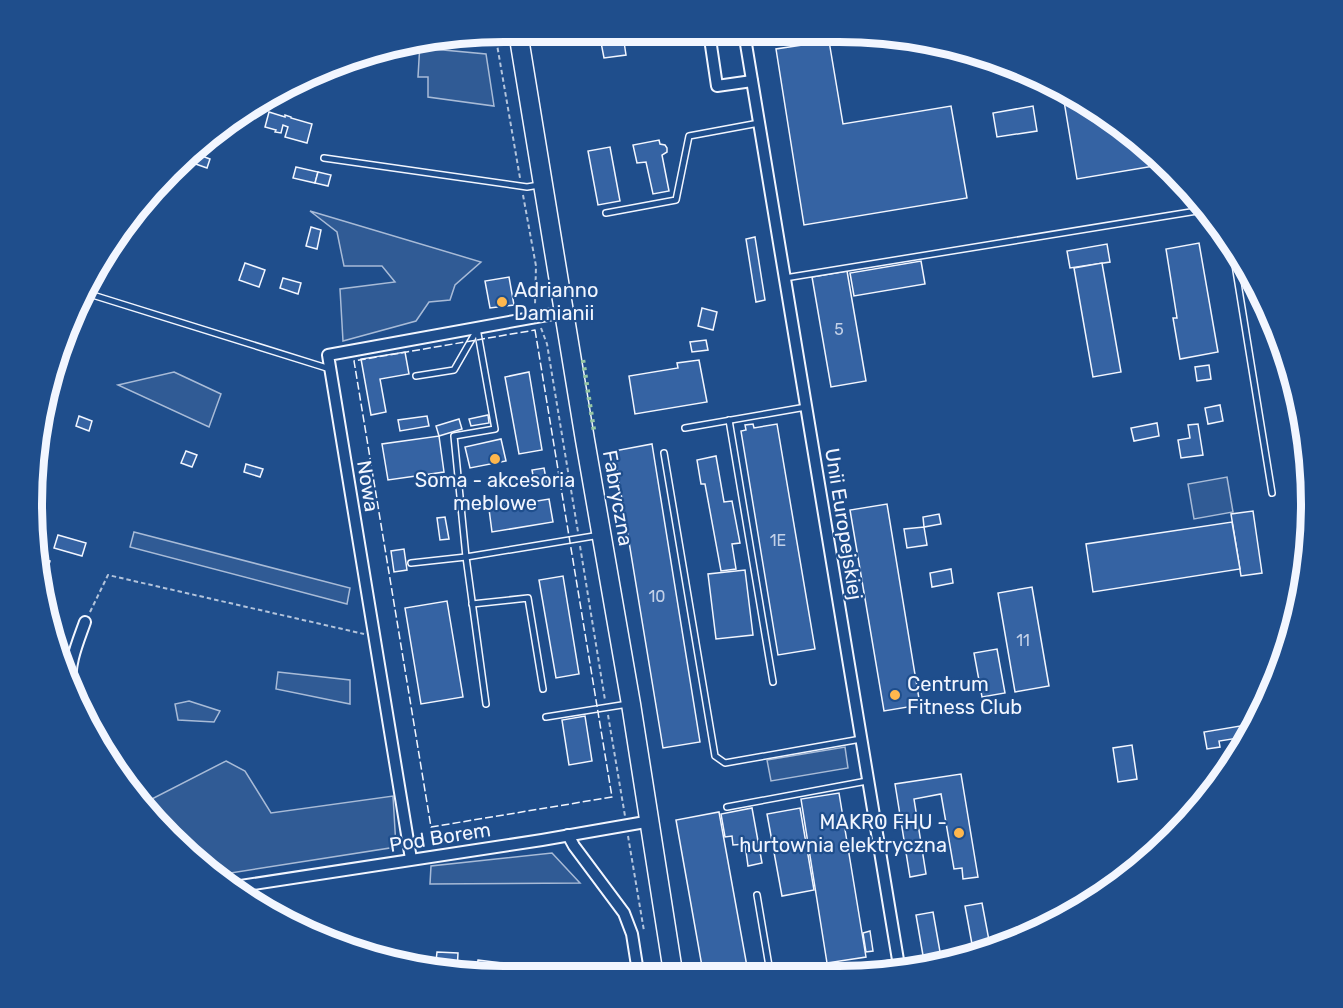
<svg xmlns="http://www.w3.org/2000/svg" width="1343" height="1008" viewBox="0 0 1343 1008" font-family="Rubik,sans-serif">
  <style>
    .built { fill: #305b95; stroke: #a8bbd7; stroke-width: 1.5 }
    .building { fill: #3563a3; stroke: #f2f6ff; stroke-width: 1.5 }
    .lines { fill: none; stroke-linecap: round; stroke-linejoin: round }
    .lane-casing { stroke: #f2f6ff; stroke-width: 8 }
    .street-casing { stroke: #f2f6ff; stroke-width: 14 }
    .primary-casing { stroke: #f2f6ff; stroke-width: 21 }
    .path { stroke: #b3c4dc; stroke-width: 2; stroke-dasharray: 4.5 3; stroke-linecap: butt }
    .lane { stroke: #1f4e8c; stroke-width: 5 }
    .street { stroke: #1f4e8c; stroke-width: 10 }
    .primary { stroke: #1f4e8c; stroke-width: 18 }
    .hedge { stroke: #97c8a6; stroke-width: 4.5; stroke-dasharray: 3 4.5; stroke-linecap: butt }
    .fence { stroke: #f2f6ff; stroke-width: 1.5; stroke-dasharray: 8 3; stroke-linecap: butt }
    .poi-dot { fill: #ffb74d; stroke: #1f4e8c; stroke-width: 2 }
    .labels { text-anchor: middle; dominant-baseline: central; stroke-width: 4.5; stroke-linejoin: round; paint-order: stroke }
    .number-label { font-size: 16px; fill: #c3d1e8 }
    .poi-label { font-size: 20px; fill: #f2f6ff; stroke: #1f4e8c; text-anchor: start }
    .street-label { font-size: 20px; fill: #f2f6ff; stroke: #1f4e8c }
    .rim { fill: none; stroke: #f2f6ff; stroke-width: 8 }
  </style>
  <rect width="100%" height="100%" fill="#1f4e8c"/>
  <g class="built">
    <path d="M434,41L433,49L486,54L494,106L428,97V77H418L420,43Z"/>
    <path d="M310,211L481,262L455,285L450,300L429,302L416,321L343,341L340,289L395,282L382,266H344L337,232Z"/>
    <path d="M174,372L221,394L209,427L118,385Z"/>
    <path d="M1227,477L1233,512L1194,519L1188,484Z"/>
    <path d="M134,532L350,588L347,604L130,547Z"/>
    <path d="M278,672L350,680V704L276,689Z"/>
    <path d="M189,701L220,711L214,722L178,720L175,704Z"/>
    <path d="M845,747L848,768L771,781L767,760Z"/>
    <path d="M226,761L245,771L271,813L393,796L396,847L218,875L170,838L142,804Z"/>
    <path d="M552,853L580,883L430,884L431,866Z"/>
  </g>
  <g class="building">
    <path d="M599,32H637L623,35L626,55L604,58Z"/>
    <path d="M829,41L843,124L951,106L967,198L804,225L776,49Z"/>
    <path d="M1062,89L1126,129L1160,165L1077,179Z"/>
    <path d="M1033,106L1037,131L997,137L993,113Z"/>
    <path d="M269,112L285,117V115L291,117V118L312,124L307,143L285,137L288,127L283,125L281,133L275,132L276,130L265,127Z"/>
    <path d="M659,140L660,144L665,145L667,148V152L662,155L669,191L653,194L646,162L637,163L633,145Z"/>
    <path d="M610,147L620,201L598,205L588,151Z"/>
    <path d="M194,153L210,159L207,168L190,162Z"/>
    <path d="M296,167L318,172L315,183L293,178Z"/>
    <path d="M318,172L331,175L328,186L315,183Z"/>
    <path d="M311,227L321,230L317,249L306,246Z"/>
    <path d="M755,237L765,300L756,302L746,239Z"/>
    <path d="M1199,243L1218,352L1180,359L1173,318H1177L1166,249Z"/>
    <path d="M1107,244L1110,262L1070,268L1067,251Z"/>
    <path d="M921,261L925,284L854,296L850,273Z"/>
    <path d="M245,263L265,270L259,287L239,280Z"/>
    <path d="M1102,263L1121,372L1093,377L1074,268Z"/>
    <path d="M847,271L866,381L831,387L812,277Z"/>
    <path d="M509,277L514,305L490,308L485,281Z"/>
    <path d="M283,278L301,283L298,294L280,288Z"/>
    <path d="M702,308L717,312L713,330L698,326Z"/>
    <path d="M706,340L708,350L692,352L690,342Z"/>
    <path d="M405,352L409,374L380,379L386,412L371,415L361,359Z"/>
    <path d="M699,360L707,402L635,414L629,376L678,368L677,363Z"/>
    <path d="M1209,365L1211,379L1197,381L1195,367Z"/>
    <path d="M529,372L542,450L519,454L505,377Z"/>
    <path d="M1220,405L1223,421L1208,424L1205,408Z"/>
    <path d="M488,415L489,423L471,426L469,419Z"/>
    <path d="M79,416L92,421L89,431L76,426Z"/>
    <path d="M427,416L429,426L400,431L398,420Z"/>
    <path d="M459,419L462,429L439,436L436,426Z"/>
    <path d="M1157,423L1159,436L1134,441L1131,428Z"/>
    <path d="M753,424L754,428L777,424L815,649L778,655L741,431L746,430L745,425Z"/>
    <path d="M1198,424L1203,455L1181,458L1178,440L1190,438L1188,425Z"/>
    <path d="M439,436L444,472L388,480L382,444Z"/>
    <path d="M501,439L506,461L470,468L465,447Z"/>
    <path d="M652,444L700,742L663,748L614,451Z"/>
    <path d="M186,451L197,455L192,467L181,463Z"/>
    <path d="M716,456L724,502L732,501L740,543L732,544L736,569L721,571L705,484H701L697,460Z"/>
    <path d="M246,464L263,469L260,477L244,472Z"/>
    <path d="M544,468L547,484L535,486L532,470Z"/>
    <path d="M549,499L553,522L492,532L489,509Z"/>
    <path d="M887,504L920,705L884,711L850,510Z"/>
    <path d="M1253,511L1262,573L1241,576L1231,514Z"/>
    <path d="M939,514L941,524L924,527L923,517Z"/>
    <path d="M445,517L449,539L440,540L437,518Z"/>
    <path d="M1232,522L1240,569L1093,592L1086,544Z"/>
    <path d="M924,527L927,545L907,548L904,529Z"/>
    <path d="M58,535L86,543L82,556L54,548Z"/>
    <path d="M404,549L407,570L394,572L391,551Z"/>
    <path d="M37,557L50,561L47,571H44L42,577Z"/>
    <path d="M951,569L953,583L932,587L930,573Z"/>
    <path d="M745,570L753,635L716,639L708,574Z"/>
    <path d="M563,576L579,674L556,678L539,580Z"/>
    <path d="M1032,587L1049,686L1015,692L998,593Z"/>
    <path d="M447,601L463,697L421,704L405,608Z"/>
    <path d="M997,649L1005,693L982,697L974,653Z"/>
    <path d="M585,716L592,761L569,765L562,720Z"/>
    <path d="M1246,725L1248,737L1244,743L1239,744L1238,738L1219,741L1220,747L1207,749L1204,732Z"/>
    <path d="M1132,745L1137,779L1118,782L1113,748Z"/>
    <path d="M961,774L978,877L963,879L962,868L954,869L941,794L914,799L926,874L910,877L895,784Z"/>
    <path d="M839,793L866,957L827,963L801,799Z"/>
    <path d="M752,808L762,863L748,866L745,844L733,845L732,836L725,837L721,814Z"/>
    <path d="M800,808L814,890L782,896L767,814Z"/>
    <path d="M719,812L748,972H703L676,820Z"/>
    <path d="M982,903L991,951L974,955L965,906Z"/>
    <path d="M933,912L942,963L925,967L916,915Z"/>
    <path d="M870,931L873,951L866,952L863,933Z"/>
    <path d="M437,952L458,953L457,972L435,971Z"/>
    <path d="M478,960L576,972H476Z"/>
  </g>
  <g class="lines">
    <defs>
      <g id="lane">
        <path d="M324,158L527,187L539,185"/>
        <path d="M606,213L676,200L689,136L759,123"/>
        <path d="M1231,240L1272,493"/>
        <path d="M785,278L1203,210"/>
        <path d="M83,292L330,369"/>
        <path d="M477,328L495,429L454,436L466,557L486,704"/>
        <path d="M416,376L454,370L477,330"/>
        <path d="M729,420L773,682"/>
        <path d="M685,428L806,407"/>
        <path d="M664,453L715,756L725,763L861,739"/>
        <path d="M411,563L466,557L600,535"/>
        <path d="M472,604L528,598L543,689"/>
        <path d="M546,717L628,704"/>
        <path d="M727,807L867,781"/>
        <path d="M757,895L770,972"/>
        <path d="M838,972L898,962"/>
      </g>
      <g id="street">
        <path d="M709,32L717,86L752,81"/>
        <path d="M744,32L900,972"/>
        <path d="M71,686C68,664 78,642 85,622"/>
        <path d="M568,835L574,846L624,913L632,934L638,972"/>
        <path d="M411,859L328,355L564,312"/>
        <path d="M234,887L542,840L651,821"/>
      </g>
      <path id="primary" d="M518,32L585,440L631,704L673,972"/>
    </defs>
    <use href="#lane" class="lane-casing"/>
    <use href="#street" class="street-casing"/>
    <use href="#primary" class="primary-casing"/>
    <g class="path">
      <path d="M495,33L520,178"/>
      <path d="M523,195L536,266L535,305"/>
      <path d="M541,328L547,344L578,532"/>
      <path d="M580,546L605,700"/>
      <path d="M90,612L108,575L364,634"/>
      <path d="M608,715L625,816"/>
      <path d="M628,836L644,931"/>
    </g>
    <use href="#lane" class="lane"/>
    <use href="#street" class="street"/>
    <use href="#primary" class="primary"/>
    <path class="hedge" d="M583,360L594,431"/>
    <path class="fence" d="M535,330L612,797L431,827L354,361Z"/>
  </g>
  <g class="poi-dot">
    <circle cx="502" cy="302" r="6"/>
    <circle cx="495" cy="459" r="6"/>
    <circle cx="895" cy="695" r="6"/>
    <circle cx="959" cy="833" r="6"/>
  </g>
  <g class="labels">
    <g class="number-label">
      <text x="839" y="329">5</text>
      <text x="778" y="540">1E</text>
      <text x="657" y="596">10</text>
      <text x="1023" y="640">11</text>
    </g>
    <g class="poi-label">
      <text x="514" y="290">Adrianno<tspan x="514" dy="23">Damianii</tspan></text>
      <text x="495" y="480" text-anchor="middle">Soma - akcesoria<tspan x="495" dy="23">meblowe</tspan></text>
      <text x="907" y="684">Centrum<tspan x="907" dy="23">Fitness Club</tspan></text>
      <text x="947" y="822" text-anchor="end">MAKRO FHU -<tspan x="947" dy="23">hurtownia elektryczna</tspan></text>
    </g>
    <g class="street-label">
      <text transform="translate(368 486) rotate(81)">Nowa</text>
      <text transform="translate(618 498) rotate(80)">Fabryczna</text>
      <text transform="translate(844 524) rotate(81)">Unii Europejskiej</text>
      <text transform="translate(440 837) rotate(-9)">Pod Borem</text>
    </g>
  </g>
  <path d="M0 0H1343V1008H0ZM504 42H839A462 462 0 0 1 1301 504V504A462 462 0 0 1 839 966H504A462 462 0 0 1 42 504V504A462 462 0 0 1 504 42Z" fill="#1f4e8c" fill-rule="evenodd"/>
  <path class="rim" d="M504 42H839A462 462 0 0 1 1301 504V504A462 462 0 0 1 839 966H504A462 462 0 0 1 42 504V504A462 462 0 0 1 504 42Z"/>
</svg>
